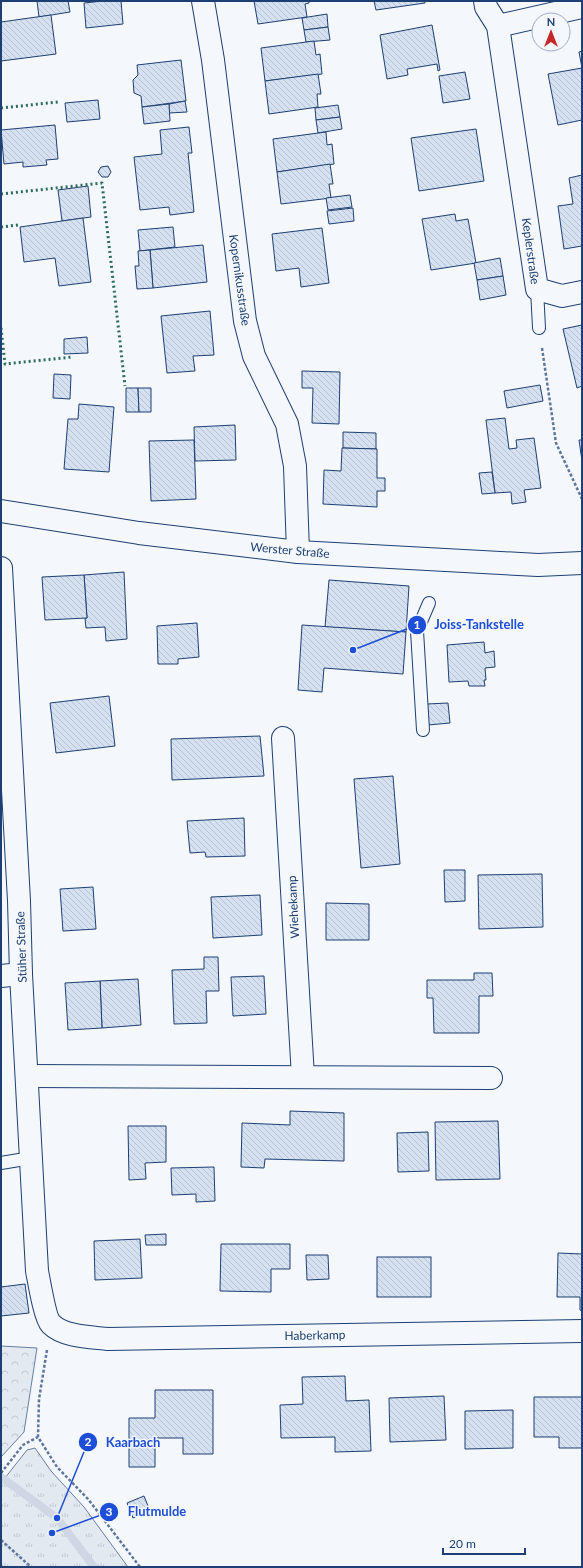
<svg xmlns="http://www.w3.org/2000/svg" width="583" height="1568" viewBox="0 0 583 1568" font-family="Lato,sans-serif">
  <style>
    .grass { fill: url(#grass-tufts); stroke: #687fa3 }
    .forest { fill: url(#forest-crowns); stroke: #687fa3 }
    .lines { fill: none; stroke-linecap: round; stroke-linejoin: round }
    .stream { stroke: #cfd7e4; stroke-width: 8 }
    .building { fill: url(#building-back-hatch); stroke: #1d3f73 }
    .lane-casing { stroke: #1d3f73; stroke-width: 14 }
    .street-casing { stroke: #1d3f73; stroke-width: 24 }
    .secondary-casing { stroke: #1d3f73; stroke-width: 24 }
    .path { stroke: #5e769c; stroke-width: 2.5; stroke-dasharray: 3 2; stroke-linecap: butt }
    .lane { stroke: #f4f7fb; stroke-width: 12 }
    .street { stroke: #f4f7fb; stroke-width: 22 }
    .secondary { stroke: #f4f7fb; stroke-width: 22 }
    .hedge { stroke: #2c6c60; stroke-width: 3; stroke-dasharray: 2 3; stroke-linecap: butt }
    .labels { text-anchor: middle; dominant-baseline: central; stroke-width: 3; stroke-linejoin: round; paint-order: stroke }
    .street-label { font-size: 12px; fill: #1d3f73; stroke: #f4f7fb }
    .leader { fill: none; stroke: #1d4ed8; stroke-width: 1.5 }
    .callout-dot { fill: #1d4ed8; stroke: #f4f7fb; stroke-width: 1.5 }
    .mark-label { font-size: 12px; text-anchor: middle; font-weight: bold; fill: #fff }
    .callout-label { font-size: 13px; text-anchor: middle; font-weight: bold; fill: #1d4ed8; stroke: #f4f7fb; stroke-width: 3; stroke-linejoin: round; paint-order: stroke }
  </style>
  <defs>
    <pattern id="grass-tufts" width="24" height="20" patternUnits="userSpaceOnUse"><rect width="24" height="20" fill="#e3e9f0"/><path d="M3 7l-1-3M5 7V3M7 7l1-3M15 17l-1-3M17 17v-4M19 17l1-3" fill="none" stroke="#c2c9d1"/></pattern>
    <pattern id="forest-crowns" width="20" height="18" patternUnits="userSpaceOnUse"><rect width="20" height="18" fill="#e3e9f0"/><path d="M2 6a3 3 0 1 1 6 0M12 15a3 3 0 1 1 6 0" fill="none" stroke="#c2c9d1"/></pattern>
    <pattern id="building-back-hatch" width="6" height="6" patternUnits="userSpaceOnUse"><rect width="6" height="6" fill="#d5e0f0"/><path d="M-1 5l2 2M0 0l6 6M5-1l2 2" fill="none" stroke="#b6c1d1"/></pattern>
  </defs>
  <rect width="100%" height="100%" fill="#f4f7fb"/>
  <path class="grass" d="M35,1448L51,1471L84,1507L128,1567H1V1483L27,1450Z"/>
  <path class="forest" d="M1,1346L37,1348L24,1432L1,1457Z"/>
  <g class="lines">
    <path class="stream" d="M1,1477L57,1518L94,1567"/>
  </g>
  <g class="building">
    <path d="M37,1H68L70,12L39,17Z"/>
    <path d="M103,1H121L123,24L86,28L84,3Z"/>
    <path d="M254,1H309V3L305,4L307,17L258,24Z"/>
    <path d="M374,1H425V3L376,10Z"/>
    <path d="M327,14L328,27L304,30L302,18Z"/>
    <path d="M51,15L56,54L1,61V22Z"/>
    <path d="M432,25L440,70L438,71L437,64L407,69L408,75L387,79L380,35Z"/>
    <path d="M328,27L330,40L306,42L304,30Z"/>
    <path d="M314,41L316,55L320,54L322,74L265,81L261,48Z"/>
    <path d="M582,51V68L579,52Z"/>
    <path d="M181,60L186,101L142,107L141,96L134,93L133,80L138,75L137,65Z"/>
    <path d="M582,68V120L558,125L548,74Z"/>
    <path d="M465,72L470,99L443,103L439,76Z"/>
    <path d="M318,74L321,94H317L318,107L269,114L265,81Z"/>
    <path d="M98,100L100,119L67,122L65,103Z"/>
    <path d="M185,101L187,112L169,113V104Z"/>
    <path d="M169,104L170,121L144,124L142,107Z"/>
    <path d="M338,105L340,117L316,120L315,108Z"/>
    <path d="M340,117L342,129L318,133L316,120Z"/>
    <path d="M55,125L58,159L46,160L47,165L23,167V162L4,164L1,130Z"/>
    <path d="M189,127L192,153H188L194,212L170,215L169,207L140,210L134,157L162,154L160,130Z"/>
    <path d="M476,129L484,181L419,191L411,138Z"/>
    <path d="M326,132L327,145L332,144L334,164L277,172L273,139Z"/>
    <path d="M330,164L333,184H329L331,198L281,204L277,172Z"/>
    <path d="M108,166L111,172L108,177H102L98,172L101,167Z"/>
    <path d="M582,175V246L564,249L558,206L573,204L569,178Z"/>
    <path d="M88,186L91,217L62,221L58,190Z"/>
    <path d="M350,195L352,207L328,210L326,198Z"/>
    <path d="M353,208L354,221L329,224L327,211Z"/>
    <path d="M455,214L456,221L468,219L476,263L431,270L422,219Z"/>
    <path d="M83,218L91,282L59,286L55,258L24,262L20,227Z"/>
    <path d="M173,227L175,247L140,251L138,230Z"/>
    <path d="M322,228L329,283L301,287L299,268L276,271L272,234Z"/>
    <path d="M203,245L207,282L153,288L150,250Z"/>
    <path d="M150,250L153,288L137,289L135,266H139L138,251Z"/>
    <path d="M500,258L503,276L477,280L474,263Z"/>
    <path d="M503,276L506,295L480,300L477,280Z"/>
    <path d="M210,311L214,355L193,356L195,371L167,373L161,316Z"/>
    <path d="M582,325V386L577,388L563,329Z"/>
    <path d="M87,337L88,353L64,354V339Z"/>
    <path d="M302,371L340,372L339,424L312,423L313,388H302Z"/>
    <path d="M54,374L71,375L70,399L53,398Z"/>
    <path d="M540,385L543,401L507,408L504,391Z"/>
    <path d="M126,388H138L139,412H126Z"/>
    <path d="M138,388H151V412H139Z"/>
    <path d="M79,404L114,407L109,472L64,469L68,419H78Z"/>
    <path d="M505,418L509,449L517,448L516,440L534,438L541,488L524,490L526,502L512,504L511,492L495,493L486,420Z"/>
    <path d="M235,425L236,460L195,461L194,427Z"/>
    <path d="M343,432L376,433V449L343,448Z"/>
    <path d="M194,440L196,499L151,501L149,441Z"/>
    <path d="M579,440H582V461Z"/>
    <path d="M342,448L377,449V478H385V491H377V507L323,504L324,470L341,471Z"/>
    <path d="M492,472L495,493L482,494L479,473Z"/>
    <path d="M124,572L127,639L106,641L105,627L86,628L85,618H87L84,575Z"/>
    <path d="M84,575L87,618L45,620L42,577Z"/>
    <path d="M329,580L409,586L406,632L325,627Z"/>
    <path d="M197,623L199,657L178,659V664H158L157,626Z"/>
    <path d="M302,625L406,632L403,674L324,668L322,692L298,690Z"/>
    <path d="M484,642L485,653L494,651L495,667L485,668L486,680H484L485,686H469L468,681L449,682L447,645Z"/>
    <path d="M109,696L115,746L56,753L50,703Z"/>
    <path d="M448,703L450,723L428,725L427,704Z"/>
    <path d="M260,736L264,776L172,780L171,739Z"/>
    <path d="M393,776L400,864L361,868L354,779Z"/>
    <path d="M244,818L245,856L206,857L205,852L190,853L187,821Z"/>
    <path d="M444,870H465V901L445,902Z"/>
    <path d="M542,874L543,927L479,929L478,875Z"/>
    <path d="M93,887L96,929L63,931L60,889Z"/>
    <path d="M260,895L262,935L213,938L211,897Z"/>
    <path d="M326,903L369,904V940H326Z"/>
    <path d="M204,957H218L219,991H206L207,1023L174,1024L172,970L204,969Z"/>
    <path d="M474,973H492L493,996H479V1033H434L433,998H427V980H474Z"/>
    <path d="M264,976L266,1014L233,1016L231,977Z"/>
    <path d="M138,979L141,1025L102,1028L100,981Z"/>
    <path d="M100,981L102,1028L68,1030L65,983Z"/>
    <path d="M290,1111L344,1113V1161L265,1159L264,1168L241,1167L242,1123L290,1125Z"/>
    <path d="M498,1121L500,1179L436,1180L435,1122Z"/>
    <path d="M128,1126H166V1162L145,1163L146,1179L129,1180Z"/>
    <path d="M428,1132L429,1171L398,1172L397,1133Z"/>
    <path d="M214,1167L215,1201L196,1202V1194L172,1195L171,1168Z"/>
    <path d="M166,1234V1245H146L145,1235Z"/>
    <path d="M140,1239L142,1278L95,1280L94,1241Z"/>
    <path d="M221,1244H290V1269H271V1292L220,1291Z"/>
    <path d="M558,1253L582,1254V1311L580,1310V1297H557Z"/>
    <path d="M306,1255H328L329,1279L307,1280Z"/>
    <rect x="377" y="1257" width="54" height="40"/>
    <path d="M25,1284L29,1313L1,1316V1287Z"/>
    <path d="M345,1376L346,1401L369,1400L371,1451L335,1452V1437L281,1438L280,1405L303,1404L302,1377Z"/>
    <path d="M155,1390H213V1454H183V1438H155V1467H129V1418H155Z"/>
    <path d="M444,1396L446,1440L390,1442L389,1398Z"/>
    <path d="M534,1397H582V1448H559V1437H534Z"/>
    <path d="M513,1410V1448L465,1449V1411Z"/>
    <path d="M144,1496L150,1511L133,1518L127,1503Z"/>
  </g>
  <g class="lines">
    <defs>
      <g id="lane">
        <path d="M537,289L539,328"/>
        <path d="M423,730L417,631L429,603"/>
        <path d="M1,1163L31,1158"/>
      </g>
      <g id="street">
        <path d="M203,1L213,60L245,321L254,356L287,424L295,466L298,552"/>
        <path d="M485,1L486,7L498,26L537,289L562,296L582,292"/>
        <path d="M498,26L582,7"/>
        <path d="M1,568L19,901L21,974L37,1271C39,1281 45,1318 51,1324C64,1337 91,1337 108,1339L582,1331"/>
        <path d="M283,738L303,1077"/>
        <path d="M1,976L21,974"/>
        <path d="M27,1076L491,1078"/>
      </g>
      <path id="secondary" d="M1,511L139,533L298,552L538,565L582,563"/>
    </defs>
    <use href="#lane" class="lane-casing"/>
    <use href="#street" class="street-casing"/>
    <use href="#secondary" class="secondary-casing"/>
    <g class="path">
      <path d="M542,348L556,443L582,499"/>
      <path d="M47,1350L39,1399L38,1437L57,1467L88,1499L140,1567"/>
      <path d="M1,1473L23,1445L38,1437"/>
      <path d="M1,1540L31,1567"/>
    </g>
    <use href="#lane" class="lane"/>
    <use href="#street" class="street"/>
    <use href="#secondary" class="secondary"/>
    <g class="hedge">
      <path d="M1,108L58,102"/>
      <path d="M1,194L102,183L125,386"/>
      <path d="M1,227L18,225"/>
      <path d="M1,328L5,364L72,357"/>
    </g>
  </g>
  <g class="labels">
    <g class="street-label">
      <text transform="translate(531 251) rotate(82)">Keplerstraße</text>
      <text transform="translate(240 280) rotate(82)">Kopernikusstraße</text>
      <text transform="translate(290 550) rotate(5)">Werster Straße</text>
      <text transform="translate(293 907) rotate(-93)">Wiehekamp</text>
      <text transform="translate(21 947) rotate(-92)">Stüher Straße</text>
      <text transform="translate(315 1335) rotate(-1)">Haberkamp</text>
    </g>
  </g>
  <path class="leader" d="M353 650L417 625M57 1518L88 1442M52 1533L109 1512"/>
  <g class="callout-dot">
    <circle cx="353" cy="650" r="4"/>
    <circle cx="57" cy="1518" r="4"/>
    <circle cx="52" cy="1533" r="4"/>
    <circle cx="417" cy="625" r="10"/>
    <circle cx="88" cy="1442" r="10"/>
    <circle cx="109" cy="1512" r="10"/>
  </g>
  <g class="mark-label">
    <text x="417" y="629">1</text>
    <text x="88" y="1446">2</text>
    <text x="109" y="1516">3</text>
  </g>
  <g class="callout-label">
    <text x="479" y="629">Joiss-Tankstelle</text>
    <text x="133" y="1447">Kaarbach</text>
    <text x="157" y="1516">Flutmulde</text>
  </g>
  <rect width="583" height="1568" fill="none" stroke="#1d3f73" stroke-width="4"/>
  <g transform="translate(551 32)"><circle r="19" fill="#f4f7fb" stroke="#9eadc5"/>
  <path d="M0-3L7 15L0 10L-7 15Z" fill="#c62828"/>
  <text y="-6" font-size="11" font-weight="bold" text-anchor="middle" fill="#1d3f73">N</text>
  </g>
  <path d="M443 1548v6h82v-6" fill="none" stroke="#1d3f73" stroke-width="2"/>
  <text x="449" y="1548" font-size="12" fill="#1d3f73" stroke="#f4f7fb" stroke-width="3" paint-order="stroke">20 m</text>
</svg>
